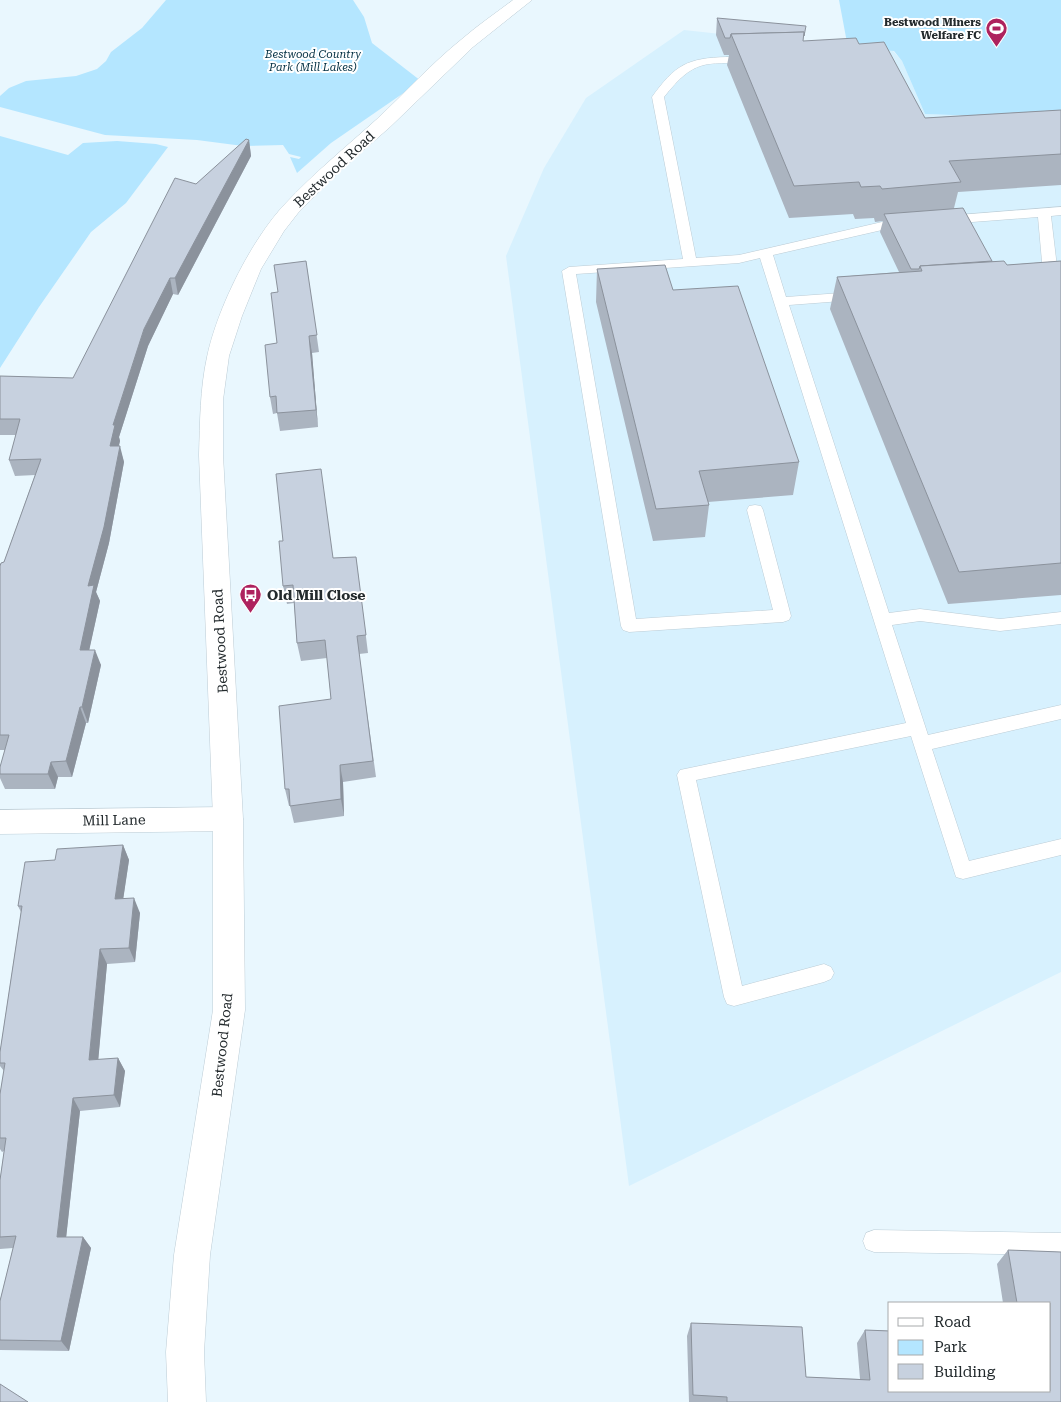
<svg xmlns="http://www.w3.org/2000/svg" width="1061" height="1402" viewBox="0 0 1061 1402" font-family="'Roboto Serif',serif">
  <style>
    .built { fill: #d7f1fe }
    .green { fill: #b4e6ff }
    .lines { fill: none; stroke-linecap: round; stroke-linejoin: round }
    .lane-casing { stroke: #bcccd5; stroke-width: 1 }
    .street-casing { stroke: #bcccd5; stroke-width: 1 }
    .secondary-casing { stroke: #bcccd5; stroke-width: 1 }
    .lane { fill: #fff; fill-rule: evenodd }
    .street { fill: #fff; fill-rule: evenodd }
    .secondary { fill: #fff; fill-rule: evenodd }
    .wall { fill: #abb4c0 }
    .shaded-wall { fill: #8b929c }
    .building { fill: #c7d1df; stroke: #8b929c }
    .labels { text-anchor: middle; dominant-baseline: central; stroke-width: 4; stroke-linejoin: round; paint-order: stroke }
    .far-poi-label { font-size: 11px; font-weight: bold; fill: #232a2d; stroke: #fff; text-anchor: end }
    .far-park-label { font-size: 11px; font-style: italic; fill: #002e41; stroke: #fff }
    .street-label { font-size: 14px; fill: #232a2d; stroke: #fff }
    .poi-label { font-size: 14px; font-weight: bold; fill: #232a2d; stroke: #fff; text-anchor: start }
  </style>
  <rect width="100%" height="100%" fill="#e9f7fe"/>
  <path class="built" d="M684,30L848,48L893,51L902,61L925,114L1061,119V972L629,1186L506,256L544,168L586,98Z"/>
  <g class="green">
    <path d="M166,0H353L364,17L372,43L421,81L331,143L297,173L290,157L299,159L301,157L289,154L283,145L243,146L197,140L105,135L0,107V96L9,88L26,81L76,76L97,69L106,61L111,52L142,28Z"/>
    <path d="M839,0H1061V119L925,114L902,61L894,51L848,48Z"/>
    <path d="M0,136L68,155L83,143L117,141L156,144L168,147L126,203L91,232L39,307L0,368Z"/>
  </g>
  <g class="lines">
    <defs>
      <g id="lane">
        <path d="M727,57H750L756,60L750,63C704,63 694,59 664,97L696,258L739,255L882,222L905,220L911,224L905,228L882,230L773,255L786,297L855,292L862,296L855,300L789,305L889,613L920,609L1000,619L1061,612V624L1000,631L920,621L892,625L928,735L1061,705V719L932,749L969,861L1061,839V855L963,879L956,877L911,736L696,780L742,986L824,964L831,967L834,973L831,979L824,982L734,1006L727,1004L724,997L677,775L680,770L906,723L760,258L739,263L576,274L636,619L773,610L747,510L749,506L755,505L761,506L763,510L791,616L789,620L783,622L629,632L623,630L621,626L562,271L569,267L683,259L652,97C675,65 687,58 727,57Z"/>
        <path d="M1061,207V215L1051,216L1059,284L1052,288L1046,287L1044,284L1038,217L946,224L940,220L946,216Z"/>
        <path d="M874,1230L1061,1233V1255L874,1252L866,1249L863,1241L866,1233Z"/>
      </g>
      <path id="street" d="M228,807L238,810L243,819L238,828L228,831L0,834V810Z"/>
      <path id="secondary" d="M513,0H532L473,47L390,127L333,177L298,213L284,231L261,269L242,316L229,356L223,400V455L243,819L245,1010L210,1255L204,1352L206,1402H168L166,1352L174,1255L213,1010V819L199,455C200,422 200,389 207,357C217,309 251,240 285,204C314,173 346,147 377,119C405,93 432,63 462,39C478,25 496,13 513,0Z"/>
    </defs>
    <use href="#lane" class="lane-casing"/>
    <use href="#street" class="street-casing"/>
    <use href="#secondary" class="secondary-casing"/>
    <use href="#lane" class="lane"/>
    <use href="#street" class="street"/>
    <use href="#secondary" class="secondary"/>
  </g>
  <g class="wall">
    <path d="M717,18L803,41L859,44L925,118L1061,110V185L958,192L954,208L992,261L1007,265L1061,261V595L948,604L830,309L837,277L899,272L880,232L883,221L875,222L874,218L855,219L853,214L789,218L727,65L729,55H724L716,35Z"/>
    <path d="M249,140L251,156L178,295L173,294L148,346L119,437L120,441L119,446L124,462L109,543L96,592L100,601L89,650L101,665L88,723H86L72,777H58L55,789H5L0,778V767L5,750H0V566L4,562L35,475L15,476L9,460L16,435H0V376L73,378L196,184Z"/>
    <path d="M306,261L319,352L312,353L318,427L280,431L277,413L273,414L270,397L277,343L278,292Z"/>
    <path d="M597,269L673,290L799,462L793,495L708,502L709,505L705,537L653,541L596,302Z"/>
    <path d="M356,557L368,653L359,654L376,777L343,782L344,816L294,823L290,806H289L285,789L331,699L327,658L301,661L297,643L294,603L287,604L283,586L333,558Z"/>
    <path d="M123,845L129,860L123,899L140,913L135,962L107,964L98,1060L118,1058L125,1071L120,1107L80,1111L66,1237H83L91,1248L69,1351L0,1350V1301L13,1248L0,1249V1180L4,1151L2,1152L0,1149V1094L4,1071L0,1066V1052L21,912L18,906L55,860Z"/>
    <path d="M1008,1250L1061,1252V1402H689L687,1336L691,1323L802,1327L806,1377L860,1379L857,1343L865,1330L890,1331V1391H1050V1303H1003L997,1264Z"/>
  </g>
  <g class="shaded-wall">
    <path d="M249,140L251,156L178,295L175,278Z"/>
    <path d="M170,278L173,294L148,346L119,437L120,441L114,462L110,446L113,425L144,329Z"/>
    <path d="M309,336L312,353L318,427L316,410Z"/>
    <path d="M120,446L124,462L109,543L96,592L100,601L86,665L80,650L88,586Z"/>
    <path d="M95,650L101,665L88,723L82,707Z"/>
    <path d="M80,707L86,723L72,777L66,761Z"/>
    <path d="M51,762L58,777L55,789L48,774Z"/>
    <path d="M340,765L343,782L344,816L341,799Z"/>
    <path d="M123,845L129,860L121,914L115,899Z"/>
    <path d="M134,898L140,913L135,962L129,948Z"/>
    <path d="M100,949L107,964L97,1074L89,1060Z"/>
    <path d="M118,1058L125,1071L120,1107L114,1095Z"/>
    <path d="M73,1098L80,1111L65,1248L57,1237Z"/>
    <path d="M83,1237L91,1248L69,1351L61,1341Z"/>
  </g>
  <g class="building">
    <path d="M717,18L806,26L804,36V32L731,34L730,38H725Z"/>
    <path d="M804,32L803,41L856,38L859,44L884,42L925,118L1061,110V154L949,161L961,182L882,189L880,186L861,187L859,182L794,186L731,34Z"/>
    <path d="M246,139L249,140L175,278H170L144,329L113,425H115L110,446H120L104,527L88,586L94,585L80,650H95L82,707H80L66,761L51,762L48,774H0V767L9,735H0V566L1,563L4,562L41,459L9,460L20,419H0V376L73,378L175,178L196,184Z"/>
    <path d="M963,208L992,261L920,266L919,269H911L884,214Z"/>
    <path d="M306,261L317,335L309,336L316,410L277,413L276,396L270,397L265,345L277,343L271,293L278,292L274,265Z"/>
    <path d="M1004,261L1007,265L1061,261V563L959,572L837,277L922,271L920,266Z"/>
    <path d="M665,265L673,290L738,286L799,462L699,471L709,505L656,509L597,269Z"/>
    <path d="M321,469L333,558L356,557L366,635L357,636L373,761L340,765L341,799L290,806L289,789H285L279,706L331,699L325,640L297,643L293,585L283,586L279,541H283L276,474Z"/>
    <path d="M123,845L115,899L134,898L129,948L100,949L89,1060L118,1058L114,1095L73,1098L57,1237H83L61,1341L0,1340V1301L16,1236L0,1237V1180L6,1138H0V1094L5,1063H0V1052L22,906H18L25,862L55,860L57,849Z"/>
    <path d="M1008,1250L1061,1252V1402H727V1397L693,1395L691,1323L802,1327L806,1377L870,1380L865,1330L890,1331V1391H1050V1303H1017Z"/>
    <path d="M0,1384L28,1402H0Z"/>
  </g>
  <defs>
    <symbol id="stadium-pin" viewBox="-11 -11 22 30"><path d="M0 17L-7.5 6A9.5 9.5 0 1 1 7.5 6Z" fill="#ae225e" stroke="#fff"/><path d="M0-5a6.5 5 0 1 0 0 10a6.5 5 0 1 0 0-10ZM-3.5-1.8h7v3.6h-7Z" fill="#fff"/></symbol>
    <symbol id="bus-pin" viewBox="-11 -11 22 30"><path d="M0 17L-7.5 6A9.5 9.5 0 1 1 7.5 6Z" fill="#ae225e" stroke="#fff"/><path d="M-5-6H5V4H4V6H2V4H-2V6H-4V4H-5ZM-3.5-4V0h7V-4ZM-3.5 1.2v1.5H-2V1.2ZM2 1.2v1.5H3.5V1.2Z" fill="#fff"/></symbol>
  </defs>
  <g fill-rule="evenodd">
    <use href="#stadium-pin" x="984" y="16" width="25" height="34"/>
    <use href="#bus-pin" x="238" y="582" width="25" height="34"/>
  </g>
  <g class="labels">
    <g class="far-poi-label">
      <text x="981" y="22">Bestwood Miners<tspan x="981" dy="13">Welfare FC</tspan></text>
    </g>
    <g class="far-park-label">
      <text x="313" y="54">Bestwood Country<tspan x="313" dy="13">Park (Mill Lakes)</tspan></text>
    </g>
    <g class="street-label">
      <text transform="translate(334 169) rotate(-43)">Bestwood Road</text>
      <text transform="translate(220 641) rotate(-93)">Bestwood Road</text>
      <text transform="translate(114 820) rotate(-1)">Mill Lane</text>
      <text transform="translate(222 1045) rotate(-84)">Bestwood Road</text>
    </g>
    <g class="poi-label">
      <text x="267" y="595">Old Mill Close</text>
    </g>
  </g>
  <rect x="888" y="1302" width="162" height="90" fill="#ffffff" stroke="#a7aaab"/>
  <rect x="898" y="1318" width="25" height="8" fill="#ffffff" stroke="#a7aaab"/>
  <text x="934" y="1327" font-size="15" fill="#232a2d">Road</text>
  <rect x="898" y="1340" width="25" height="15" fill="#b4e6ff" stroke="#a7aaab"/>
  <text x="934" y="1352" font-size="15" fill="#232a2d">Park</text>
  <rect x="898" y="1364" width="25" height="15" fill="#c7d1df" stroke="#a7aaab"/>
  <text x="934" y="1377" font-size="15" fill="#232a2d">Building</text>
</svg>
